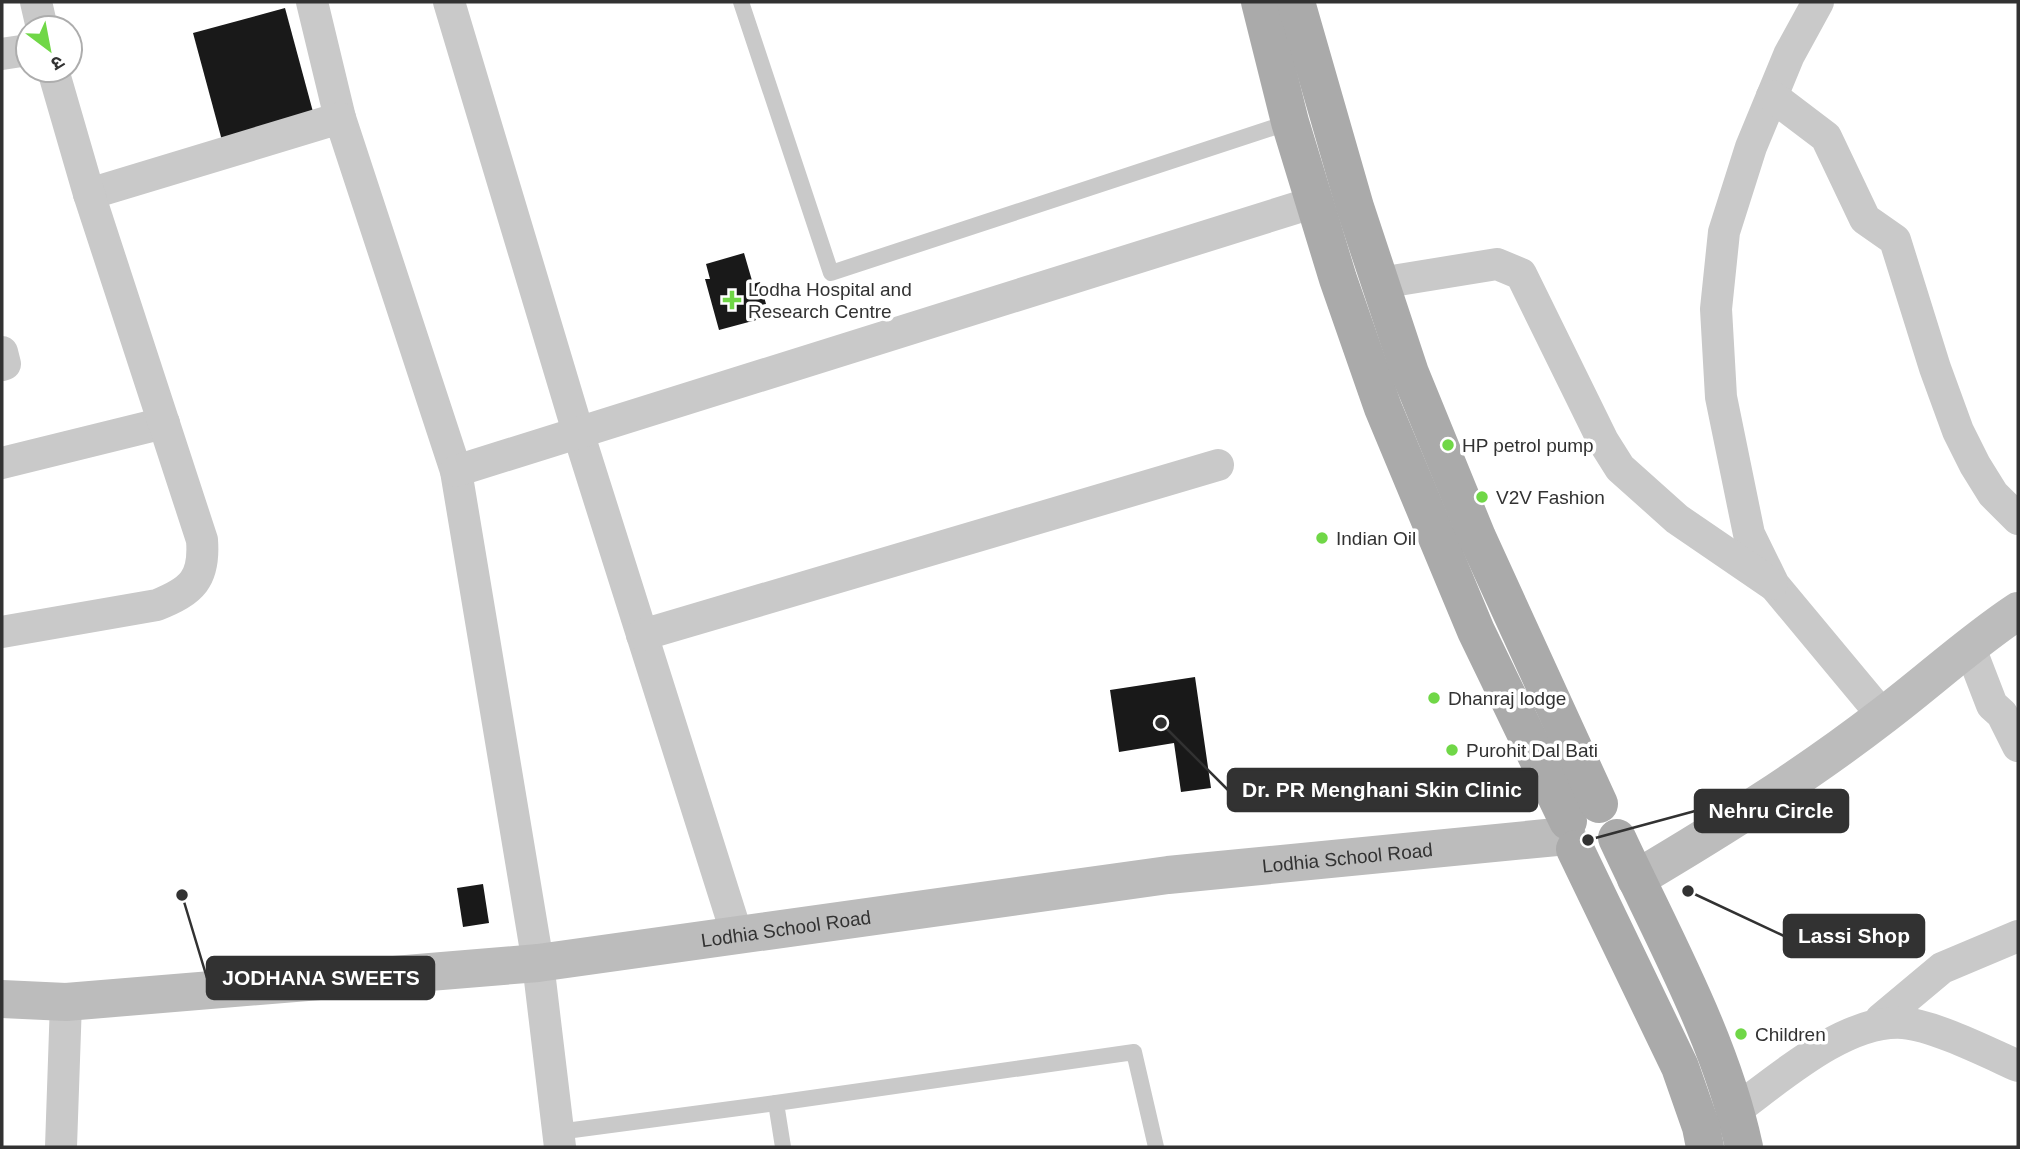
<svg xmlns="http://www.w3.org/2000/svg" width="2020" height="1149" viewBox="0 0 2020 1149" font-family="Helvetica,'Noto Sans Devanagari',sans-serif">
  <style>
    .building { fill: #191919 }
    .lines { fill: none; stroke-linecap: round; stroke-linejoin: round }
    .lane { stroke: #c9c9c9; stroke-width: 16 }
    .street { stroke: #c9c9c9; stroke-width: 32 }
    .secondary { stroke: #bcbcbc; stroke-width: 38 }
    .primary { stroke: #aaa; stroke-width: 38 }
    .poi-dot { fill: #70d747; stroke: #fff; stroke-width: 2.5 }
    .labels { text-anchor: middle; dominant-baseline: central; stroke-width: 7; stroke-linejoin: round; paint-order: stroke }
    .poi-label { font-size: 19px; fill: #323232; stroke: #fff; text-anchor: start }
    .street-label { font-size: 19px; fill: #323232; stroke: #fff }
    .leader { fill: none; stroke: #323232; stroke-width: 2.5 }
    .callout-dot { fill: #323232; stroke: #fff; stroke-width: 2.5 }
    .callout { fill: #323232; stroke: #323232; stroke-width: 2.5 }
    .callout-label { font-size: 21px; text-anchor: middle; font-weight: bold; fill: #fff }
  </style>
  <rect width="100%" height="100%" fill="#fff"/>
  <g class="building">
    <path d="M285,8L316,123L224,148L193,33Z"/>
    <path d="M744,253L753,284L760,282L766,304L756,306L760,319L719,330L705,279H710L706,264Z"/>
    <path d="M1195,677L1211,788L1181,792L1174,743L1119,752L1110,690Z"/>
    <path d="M483,884L489,923L463,927L457,888Z"/>
  </g>
  <g class="lines">
    <g class="lane">
      <path d="M741,2L831,273L1290,122"/>
      <path d="M558,1132L776,1103"/>
      <path d="M783,1147L776,1103L1134,1052L1156,1147"/>
    </g>
    <g class="street">
      <path d="M36,2L42,28"/>
      <path d="M312,2L340,118"/>
      <path d="M449,2L578,432L737,935"/>
      <path d="M1818,2L1789,55L1751,147L1724,232L1716,309L1721,397L1749,534L1774,585L1883,716"/>
      <path d="M2,54L28,50"/>
      <path d="M1772,96L1826,137L1865,219L1895,240L1935,368L1958,431L1975,465L1993,494L2018,519"/>
      <path d="M89,194L340,118L456,471L538,963L560,1147"/>
      <path d="M1380,283L1497,264L1521,274L1603,441L1620,468L1677,519L1772,584"/>
      <path d="M2,352L5,364L2,365"/>
      <path d="M2,463L164,423"/>
      <path d="M456,471L1315,202"/>
      <path d="M2,632L157,605C192,591 205,579 202,540L89,194L53,70"/>
      <path d="M642,635L1218,465"/>
      <path d="M1970,648L1992,705L2002,714L2018,746"/>
      <path d="M1896,1021L1881,1019L1942,968L2018,936"/>
      <path d="M1736,1110C1781,1077 1846,1019 1903,1023C1933,1025 1989,1053 2018,1066"/>
      <path d="M61,1147L66,1002"/>
    </g>
    <g class="secondary">
      <path d="M1636,879C1722,828 1805,776 1884,715C1929,681 1971,642 2018,611"/>
      <path id="s1" d="M2,999L66,1002L538,963L1168,875L1567,836"/>
    </g>
    <g class="primary">
      <path d="M1260,2L1290,122L1338,279L1383,408L1476,631L1568,821"/>
      <path d="M1296,2L1355,207L1410,373L1477,537L1599,804"/>
      <path d="M1617,838C1663,937 1721,1040 1744,1147"/>
      <path d="M1575,849L1680,1067L1701,1127L1705,1147"/>
    </g>
  </g>
  <g class="poi-dot">
    <path d="M728.5 289.5h7v7h7v7h-7v7h-7v-7h-7v-7h7z"/>
    <circle cx="1448" cy="445" r="7"/>
    <circle cx="1482" cy="497" r="7"/>
    <circle cx="1322" cy="538" r="7"/>
    <circle cx="1434" cy="698" r="7"/>
    <circle cx="1452" cy="750" r="7"/>
    <circle cx="1741" cy="1034" r="7"/>
  </g>
  <g class="labels">
    <g class="poi-label">
      <text x="748" y="289">Lodha Hospital and<tspan x="748" dy="22">Research Centre</tspan></text>
      <text x="1462" y="445">HP petrol pump</text>
      <text x="1496" y="497">V2V Fashion</text>
      <text x="1336" y="538">Indian Oil</text>
      <text x="1448" y="698">Dhanraj lodge</text>
      <text x="1466" y="750">Purohit Dal Bati</text>
      <text x="1755" y="1034">Children</text>
    </g>
    <g class="street-label">
      <text stroke="none"><textPath href="#s1" startOffset="1354">Lodhia School Road</textPath></text>
      <text stroke="none"><textPath href="#s1" startOffset="788">Lodhia School Road</textPath></text>
    </g>
  </g>
  <path class="leader" d="M1161 723L1228 790M1588 840L1695 811M1688 891L1784 936M182 895L207 978"/>
  <g class="callout-dot">
    <circle cx="1161" cy="723" r="7"/>
    <circle cx="1588" cy="840" r="7"/>
    <circle cx="1688" cy="891" r="7"/>
    <circle cx="182" cy="895" r="7"/>
  </g>
  <g class="callout">
    <rect x="1228" y="769" width="309" height="42" rx="7"/>
    <rect x="1695" y="790" width="153" height="42" rx="7"/>
    <rect x="1784" y="915" width="140" height="42" rx="7"/>
    <rect x="207" y="957" width="227" height="42" rx="7"/>
  </g>
  <g class="callout-label">
    <text x="1382" y="797">Dr. PR Menghani Skin Clinic</text>
    <text x="1771" y="818">Nehru Circle</text>
    <text x="1854" y="943">Lassi Shop</text>
    <text x="321" y="985">JODHANA SWEETS</text>
  </g>
  <rect width="2020" height="1149" fill="none" stroke="#323232" stroke-width="7"/>
  <g transform="translate(49 49) rotate(148)"><circle r="33" fill="#ffffff" stroke="#adadad" stroke-width="2"/>
  <path d="M0-5L12 26L0 18L-12 26Z" fill="#70d747"/>
  <text y="-10" font-size="19" font-weight="bold" text-anchor="middle" fill="#323232">उ</text>
  </g>
</svg>
